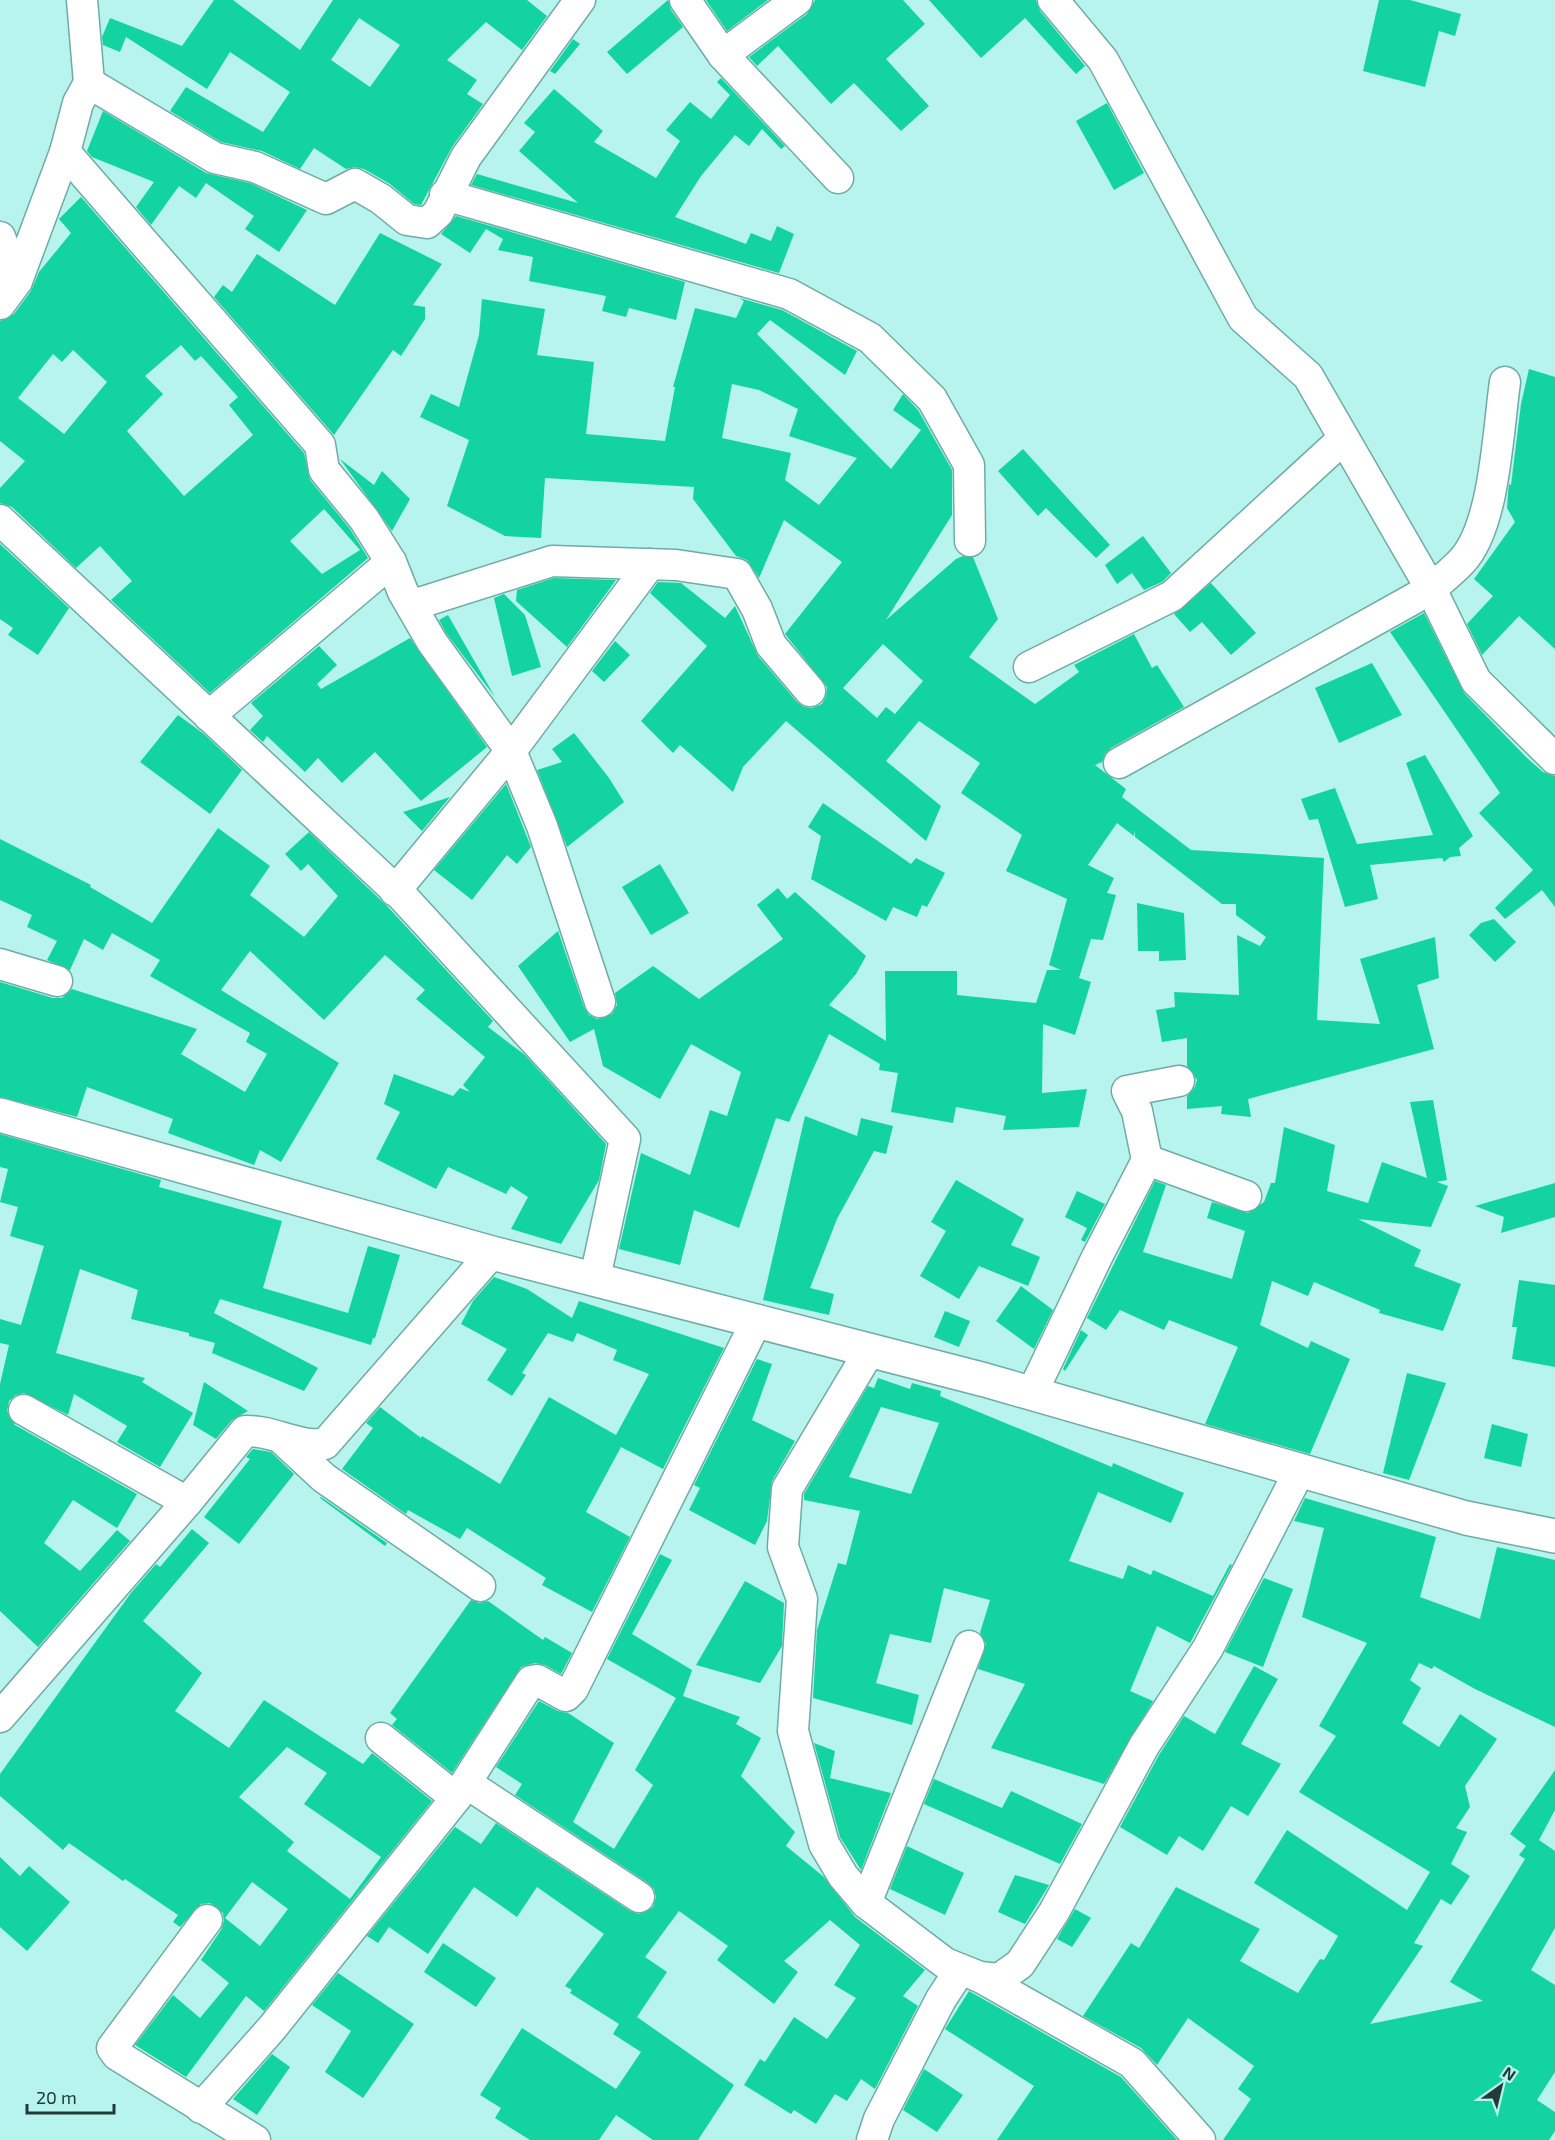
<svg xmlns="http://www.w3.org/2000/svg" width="1555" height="2140" viewBox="0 0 1555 2140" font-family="'Exo 2',sans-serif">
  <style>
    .building { fill: #13d3a1; fill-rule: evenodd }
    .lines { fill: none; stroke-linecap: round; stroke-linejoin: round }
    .street-casing { stroke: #70aba5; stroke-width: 33 }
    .secondary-casing { stroke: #70aba5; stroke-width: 36 }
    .street { stroke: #fff; stroke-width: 30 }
    .secondary { stroke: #fff; stroke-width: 33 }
  </style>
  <rect width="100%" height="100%" fill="#b6f4ed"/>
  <g class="building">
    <path d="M214,0H233L300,50L333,0H527L547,16L522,50L486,22L447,60L477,80L467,94L483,104L452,147L421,205L414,204L390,184L364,169L355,167L346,169L314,148L300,169L262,151L221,142L170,111L186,87L263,132L290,92L230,52L207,89L126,37L120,52L103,45L102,37L110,18L182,46ZM359,18L400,45L370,87L331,60Z"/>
    <path d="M668,0L671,10L683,27L627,74L607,52Z"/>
    <path d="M706,0H768L727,31Z"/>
    <path d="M815,0H903L925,24L886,59L929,106L901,131L854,83L831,104L778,46L757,66L749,57L807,14Z"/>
    <path d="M929,0H1036L1040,11L1085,66L1076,74L1025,18L981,58Z"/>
    <path d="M1379,0H1410L1461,14L1455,36L1439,31L1425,87L1363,71Z"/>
    <path d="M573,39L580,44L555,74L550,71Z"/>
    <path d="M721,78L785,146L781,149L762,129L749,146L735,135L701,176L675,217L746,244L751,233L771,241L777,226L794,234L779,273L471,185L477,174L578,203L519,151L535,132L524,123L554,89L603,131L594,142L656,178L680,141L666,130L690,102L711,119L730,95L717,82Z"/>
    <path d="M1107,103L1144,173L1114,190L1076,121Z"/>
    <path d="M103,111L206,173L250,183L307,210L279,252L245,229L254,216L206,183L196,198L179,186L151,225L136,207L154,182L92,157L87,151Z"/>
    <path d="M81,197L304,453L310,480L350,529L368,558L210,693L111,600L132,581L100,546L76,568L12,507L0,503V488L25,461L0,441V321L14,314L31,291L39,272L71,233L59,219ZM181,345L195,361L201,356L238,397L229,405L253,435L184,496L127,431L163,394L145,376ZM73,350L107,382L64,434L18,398L53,354L62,362ZM324,509L360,550L322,574L290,541Z"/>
    <path d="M456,216L685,282L676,320L629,308L626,317L602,311L606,296L529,281L533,257L498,250L503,239L486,229L470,253L441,234Z"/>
    <path d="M380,233L442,264L413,305L425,307V319L401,356L393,350L334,435L214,297L223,285L232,292L257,254L335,305Z"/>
    <path d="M739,298L782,310L857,351L845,375L770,320L757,334L891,469L921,430L893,410L903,394L918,410L952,470V515L886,620L956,559L963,556L973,557L998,619L969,657L1035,704L1079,672L1074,665L1134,634L1152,668L1157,665L1184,707L1111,748L1105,754L1102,762L1095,765L1126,789L1122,797L1191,850L1324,858L1317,1020L1380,1024L1360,959L1435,937L1439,978L1417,985L1434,1049L1248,1099L1251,1117L1221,1114L1222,1106L1187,1109V1096L1195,1087L1197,1080L1187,1066V1038L1162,1042L1156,1010L1175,1007L1174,992L1239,995L1237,935L1260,946L1266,937L1236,915V904H1222L1135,837V830L1134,836L1117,823L1088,865L1114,878L1107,893L1116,895L1103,940L1091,939L1079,978L1091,982L1075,1035L1043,1024L1042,1093L1087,1089L1079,1127L1003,1130L1006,1116L956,1107L953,1123L891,1112L898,1073L879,1070L880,1064L829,1034L789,1122L776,1118L739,1228L694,1210L680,1265L619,1249L641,1153L690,1175L710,1110L727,1116L741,1072L691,1044L660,1099L603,1066L594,1029L570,1042L518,966L558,931L584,1007L589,1015L597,1019L612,1014L617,1005L615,993L653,966L699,999L783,939L757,905L778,888L787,899L795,892L866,956L856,974L829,1005L886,1041L885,971H957V995L1036,1003L1047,970H1061L1049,965L1067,899L1006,871L1022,835L961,793L980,763L919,721L886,761L941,806L926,841L786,721L743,767L733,792L680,745L673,753L641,721L707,646L650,593L658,582L681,583L725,618L735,606L758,656L797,702L804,707L812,708L822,704L826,696L827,687L785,634L842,562L784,520L759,578L747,560L736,556L693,499L694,487L545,478L541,538L505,536L447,506L469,440L420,417L431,394L459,407L479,335L482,299L545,309L537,355L594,362L586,434L665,441L675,387H673L695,308L736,318L744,301ZM732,384L759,390L798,409L789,436L857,458L819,505L785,480L791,453L722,438ZM883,644L923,681L895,714L886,707L877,718L843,688Z"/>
    <path d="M1529,369L1555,377V649L1519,616L1482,655L1467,624L1493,596L1474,579L1515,522L1507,508L1508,493L1509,484L1511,485L1521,404Z"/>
    <path d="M1023,449L1110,545L1096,558L1046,508L1038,516L998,471Z"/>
    <path d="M340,459L374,485L382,471L410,499L392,531Z"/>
    <path d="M1143,536L1171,573L1162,582L1144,590L1132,573L1117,584L1105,565Z"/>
    <path d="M0,544L69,608L38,655L8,635L13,628L0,619Z"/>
    <path d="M554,578L616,580L567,647L516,601L517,590Z"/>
    <path d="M1211,583L1256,633L1231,655L1202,622L1190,632L1174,614Z"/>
    <path d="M504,594L525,615L541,667L512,676L494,598Z"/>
    <path d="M1424,613L1464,693L1527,758L1543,772L1555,776V907L1542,890L1505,919L1495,908L1533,870L1479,813L1500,793L1390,632Z"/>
    <path d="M448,615L495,697L446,633L439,620Z"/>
    <path d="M410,638L487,747L421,801L375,752L342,783L318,758L305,772L267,736L263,742L250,730L263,716L251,703L319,646L337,665L317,684L321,689Z"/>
    <path d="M615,641L630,655L604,682L592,671Z"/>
    <path d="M1372,663L1402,715L1339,743L1315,688Z"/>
    <path d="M178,715L204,734L242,770L210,814L140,762Z"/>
    <path d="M574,733L609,778L624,802L567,847L537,770L562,762L552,749Z"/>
    <path d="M1425,755L1473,836L1459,848L1461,856L1450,857L1444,862L1442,858L1370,865L1378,899L1345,907L1318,819L1309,820L1301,799L1335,788L1357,844L1433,835L1406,763Z"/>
    <path d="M506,784L531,847L517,864L507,855L472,900L434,870Z"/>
    <path d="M450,797L422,831L403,812Z"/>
    <path d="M823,803L911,864L916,858L945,873L927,907L922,905L917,917L893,907L886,921L811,879L821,836L808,827Z"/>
    <path d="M218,828L270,866L250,895L304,937L338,896L308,864L301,871L285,854L309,832L388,907L493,1021L488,1027L525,1055L606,1144L599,1180L561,1244L511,1229L528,1197L511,1186L506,1194L448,1167L436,1189L376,1159L400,1112L384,1104L394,1074L453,1096L460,1088L470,1092L463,1085L485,1057L416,999L425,990L385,955L324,1020L250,951L221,990L339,1063L281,1162L260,1150L254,1165L168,1133L173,1119L87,1087L77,1117L0,1097V982L53,998H62L72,989L197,1029L181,1054L245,1092L267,1054L246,1042L250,1033L150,976L160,960L112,933L103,950L84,939L70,970L47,960L57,941L27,927L32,915L0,900V839L91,885L90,887L152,923Z"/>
    <path d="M660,864L689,913L651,935L622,887Z"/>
    <path d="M1137,903L1184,913L1186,960L1159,961V951H1138Z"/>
    <path d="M1494,919L1516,942L1495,962L1469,935L1481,923Z"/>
    <path d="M1433,1100L1447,1180L1437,1182L1448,1186L1431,1227L1358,1219L1421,1250L1414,1266L1461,1284L1443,1331L1379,1313L1380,1310L1314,1282L1308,1296L1272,1281L1260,1325L1308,1348L1311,1341L1350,1359L1310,1454L1205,1424L1238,1347L1169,1320L1164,1330L1120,1310L1106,1330L1087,1318L1155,1181L1166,1185L1143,1252L1232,1279L1245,1231L1207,1218L1212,1202L1248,1213L1264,1202L1271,1183H1275L1284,1127L1335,1145L1327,1191L1368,1203L1382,1162L1427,1178L1410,1102Z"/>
    <path d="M805,1116L857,1136L861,1118L893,1126L886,1154L874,1151L837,1219L810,1288L834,1294L829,1315L763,1300Z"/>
    <path d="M0,1134L161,1180L159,1187L282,1221L263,1288L348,1313L368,1246L400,1255L375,1338H373L371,1345L220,1299L214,1313L318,1368L304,1391L212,1353L215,1343L189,1336V1333L131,1319L138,1290L80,1269L56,1353L145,1378L142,1382L193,1413L160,1467L117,1442L127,1426L74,1394L68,1415L24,1393L16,1395L9,1401L7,1411L15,1425L137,1494L117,1528L73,1500L44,1543L80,1571L117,1530L130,1541L38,1647L0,1611V1384L9,1345L0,1343V1319L21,1325L44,1246L10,1236L18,1207L0,1202L8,1169L0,1167Z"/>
    <path d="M956,1180L1024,1219L1011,1245L1040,1257L1028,1286L979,1266L959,1299L920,1276L946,1231L931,1222Z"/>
    <path d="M1555,1183V1217L1501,1233L1504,1217L1475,1206Z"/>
    <path d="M1077,1191L1105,1204L1085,1242L1081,1240L1087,1228L1065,1217Z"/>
    <path d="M494,1277L527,1289L572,1318L579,1301L724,1348L663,1469L621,1447L586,1512L630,1537L592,1612L542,1585L546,1578L467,1528L460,1539L408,1510L406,1514L342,1469L373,1428L366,1423L380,1407L421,1438L422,1436L500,1484L549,1397L616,1435L649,1374L613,1360L617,1350L577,1333L573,1342L548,1333L522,1373L526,1375L512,1396L487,1380L507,1349L461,1324L473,1301Z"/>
    <path d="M1519,1280L1555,1285V1367L1512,1359L1517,1327H1512Z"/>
    <path d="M1021,1286L1053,1310L1034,1349L996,1321Z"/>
    <path d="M945,1311L970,1321L959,1347L934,1337Z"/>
    <path d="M1081,1330L1088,1335L1065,1371L1063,1369Z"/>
    <path d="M757,1359L772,1364L752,1420L795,1441L772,1481L767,1521L755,1545L689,1510L700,1488L694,1485Z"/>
    <path d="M1407,1373L1446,1383L1409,1480L1383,1473Z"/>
    <path d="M878,1378L910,1389L912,1383L941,1391L940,1396L1112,1467L1113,1463L1184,1493L1171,1523L1098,1492L1069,1561L1123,1579L1128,1565L1151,1575L1153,1570L1213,1596L1230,1564L1232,1565L1190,1643L1157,1626L1130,1691L1153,1701L1104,1784L991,1748L1025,1684L978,1669L986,1644L980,1633L990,1600L944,1588L931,1643L890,1634L876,1683L919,1695L912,1725L813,1698L817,1630L838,1563L846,1565L860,1511L804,1500V1494L868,1386L874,1388ZM881,1407L939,1423L911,1494L849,1477Z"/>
    <path d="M204,1382L248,1411L232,1420L216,1439L193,1425Z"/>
    <path d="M1492,1424L1528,1434L1521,1467L1484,1458Z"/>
    <path d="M253,1449L271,1452L294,1474L239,1544L204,1517L250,1459L246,1457Z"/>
    <path d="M321,1497L387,1543L385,1546L320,1498Z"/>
    <path d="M1305,1498L1436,1537L1420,1597L1480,1619L1497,1547L1555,1560V1727L1475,1689L1434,1666L1432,1669L1419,1663L1410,1680L1421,1688L1402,1723L1439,1747L1460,1714L1497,1739L1465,1786L1470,1807L1456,1828L1467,1832L1451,1864L1470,1876L1451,1905L1441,1899L1414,1943L1423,1946L1370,2024L1483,2001L1450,1982L1525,1859L1519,1855L1526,1846L1510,1834L1555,1770V1810L1539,1840L1555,1851V1928L1531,1970L1555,1985V2072L1537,2100L1555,2112V2131L1549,2140H1223L1251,2099L1238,2089L1254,2066L1188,2018L1157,2065L1141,2048L1083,2016L1131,1943L1139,1948L1176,1887L1260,1929L1240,1961L1298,1993L1320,1959L1324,1960L1338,1936L1254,1883L1287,1830L1407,1910L1430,1872L1299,1792L1336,1736L1319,1726L1367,1643L1302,1617L1324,1528L1294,1521Z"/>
    <path d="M192,1529L209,1543L143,1621L202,1673L175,1711L229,1748L264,1700L363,1764L372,1753L432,1801L264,2011L246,1996L186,2077L135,2045L173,1995L200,2018L229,1983L201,1960L221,1930L224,1921L223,1913L210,1903L201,1904L180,1927L173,1922L178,1915L125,1879L123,1881L69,1843L63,1850L0,1796V1774L131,1593L156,1564L160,1567ZM287,1747L327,1773L304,1804L381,1857L350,1899L287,1851L294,1842L239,1797ZM252,1882L288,1909L260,1946L225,1918Z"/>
    <path d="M660,1554L672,1560L632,1634L692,1670L683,1696L740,1717L736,1724L761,1738L741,1776L795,1832L786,1846L824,1877L855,1917L925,1970L903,1996L918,2006L875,2089L861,2079L847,2101L835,2094L816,2124L794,2110L791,2114L744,2085L760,2059L765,2062L794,2017L827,2039L856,1998L834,1985L860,1945L830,1920L784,1961L798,1972L774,2004L717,1960L728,1946L679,1911L645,1957L667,1972L637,2017L734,2085L698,2140H653L616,2115L599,2140H530L495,2118L501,2108L480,2095L522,2028L616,2089L641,2052L613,2034L619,2024L570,1993L572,1990L565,1986L604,1934L537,1887L517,1917L474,1887L428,1954L389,1927L378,1943L367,1936L455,1827L481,1844L496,1823L630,1911L639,1914L653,1907L656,1897L654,1889L648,1883L515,1795L522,1784L496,1767L539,1701L558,1711L568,1713L614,1743L573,1822L614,1849L653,1785L635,1770L676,1698L607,1659Z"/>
    <path d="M1264,1578L1293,1589L1263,1667L1225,1652Z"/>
    <path d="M745,1581L784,1603L782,1646L760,1683L696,1665Z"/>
    <path d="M471,1600L479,1603L488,1601L543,1640L545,1637L572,1653L561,1674L545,1665L535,1663L521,1667L452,1773L392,1725L397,1719L390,1713Z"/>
    <path d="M1254,1666L1278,1679L1241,1744L1281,1764L1248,1816L1231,1806L1203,1851L1179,1836L1167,1855L1120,1827L1159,1755L1184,1716L1215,1734Z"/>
    <path d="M814,1743L835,1751L830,1778L891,1793L861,1870L840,1837Z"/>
    <path d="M934,1779L1002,1808L1011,1791L1082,1824L1060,1864L924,1804Z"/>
    <path d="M907,1846L964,1873L945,1915L890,1889Z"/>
    <path d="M0,1857L20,1876L29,1866L70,1902L27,1951L0,1927Z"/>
    <path d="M1015,1875L1049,1885L1025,1924L998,1912Z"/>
    <path d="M1075,1909L1091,1918L1072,1947L1057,1939Z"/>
    <path d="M443,1943L496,1978L476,2007L424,1972Z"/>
    <path d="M338,1973L414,2024L363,2098L325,2072L351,2031L312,2005Z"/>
    <path d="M969,1991L1121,2077L1177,2140H997L1034,2086L945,2029Z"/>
    <path d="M272,2054L290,2067L257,2115L233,2099Z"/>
    <path d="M924,2069L963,2095L937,2132L903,2110Z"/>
  </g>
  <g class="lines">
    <defs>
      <g id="street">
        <path d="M685,0L723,55L838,178"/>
        <path d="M1053,0L1103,60L1243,318L1308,376L1431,589L1476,681L1555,759"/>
        <path d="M723,55L797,0"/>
        <path d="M89,83L215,158L255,167L326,199L355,184L381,199L407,220L427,223L438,213L466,157L580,0"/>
        <path d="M65,152L320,445L324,470L364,519L391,562L403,592L432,642L511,751L542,826L600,1002"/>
        <path d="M445,195L789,294L870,338L932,399L969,465L970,541"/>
        <path d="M0,237L17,281"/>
        <path d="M0,304L17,281L65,152L78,103L89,83L82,0"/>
        <path d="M0,520L402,896L625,1139L595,1278"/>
        <path d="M413,605L552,561L676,565L737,574L757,609L771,645L810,691"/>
        <path d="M1029,667L1172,596L1343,439"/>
        <path d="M209,716L391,562"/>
        <path d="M1119,763L1431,589C1441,580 1453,571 1462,561C1495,526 1498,430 1505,382"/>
        <path d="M395,891L511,751L650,564"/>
        <path d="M0,964L57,981"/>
        <path d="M1147,1160L1246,1196"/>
        <path d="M870,1350L787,1489L783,1547L802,1599L793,1731L824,1844L843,1876L866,1903L945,1963L980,1977L999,1979L1020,1964L1054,1912L1144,1746L1208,1648L1300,1470"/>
        <path d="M1032,1393L1097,1257L1147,1160L1137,1111L1127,1091L1179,1081"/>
        <path d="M24,1410L187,1502"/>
        <path d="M282,1439L324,1478L480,1586"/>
        <path d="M0,1717L187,1502L245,1431C273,1430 296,1447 325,1444L492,1253"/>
        <path d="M381,1738L456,1798"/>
        <path d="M466,1783L639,1897"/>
        <path d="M866,1903L969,1646"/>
        <path d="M207,1920L112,2048L117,2055L255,2140"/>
        <path d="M980,1977L1132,2063L1200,2140"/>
        <path d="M201,2108L272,2028L456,1798L531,1681L537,1680L566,1696L573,1689L757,1320"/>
        <path d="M872,2140L879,2119L941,1999L960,1970"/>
      </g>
      <path id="secondary" d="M0,1115L492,1253L985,1380L1466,1518L1555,1536"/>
    </defs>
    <use href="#street" class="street-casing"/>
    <use href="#secondary" class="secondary-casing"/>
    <use href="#street" class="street"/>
    <use href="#secondary" class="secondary"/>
  </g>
  <g transform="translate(1501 2086) rotate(34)" stroke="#b6f4ed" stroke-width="4.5" paint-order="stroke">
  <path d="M0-4.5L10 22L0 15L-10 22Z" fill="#223b39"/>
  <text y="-9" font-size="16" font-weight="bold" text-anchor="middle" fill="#223b39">N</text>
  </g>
  <path d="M27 2104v9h87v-9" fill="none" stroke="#223b39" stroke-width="3"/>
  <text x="36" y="2104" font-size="18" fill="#223b39" stroke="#b6f4ed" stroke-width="4.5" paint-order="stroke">20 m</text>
</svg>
